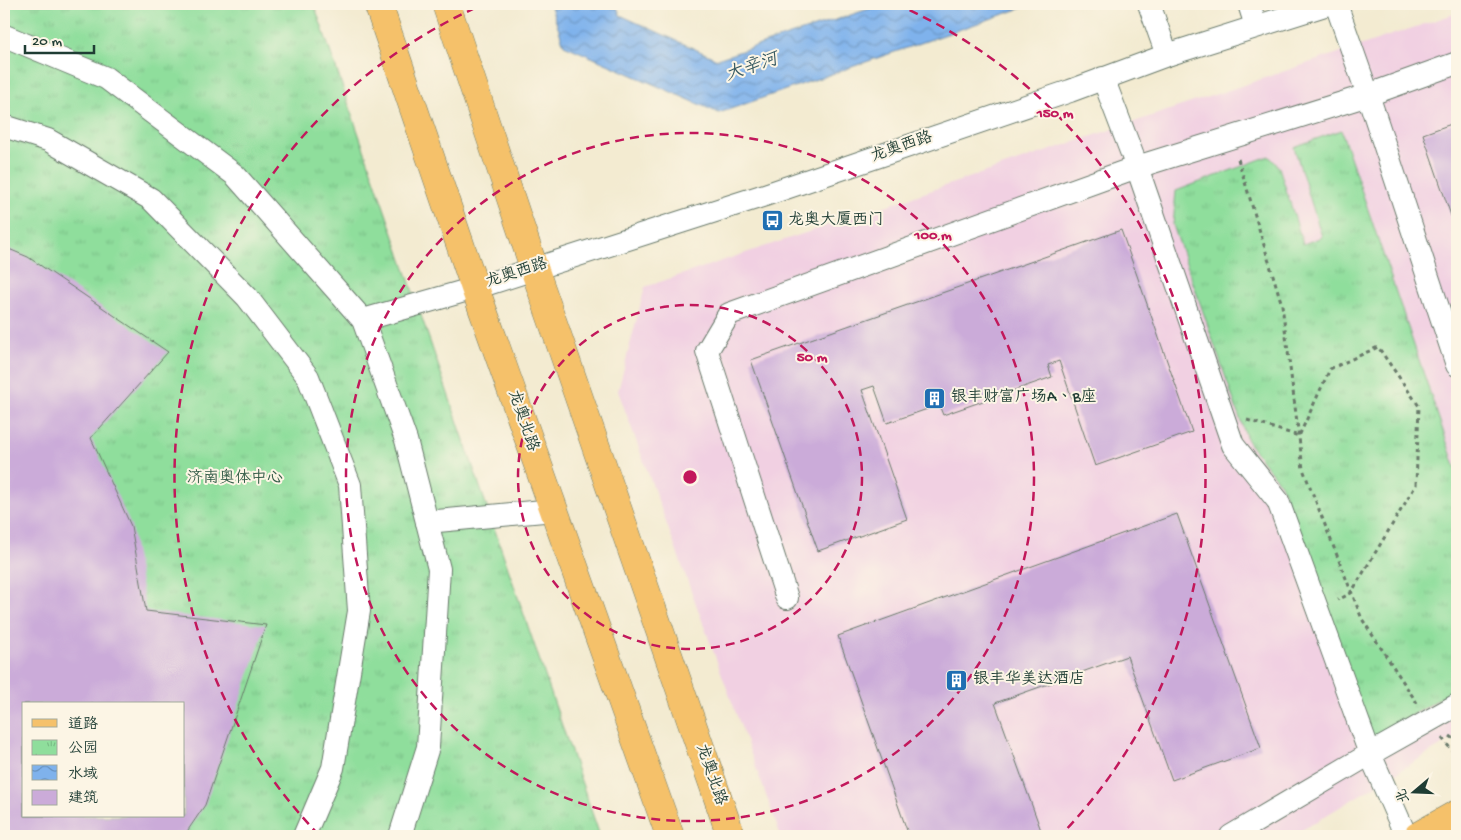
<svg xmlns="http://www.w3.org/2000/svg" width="1461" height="840" viewBox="0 0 1461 840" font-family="'Gochi Hand','LXGW WenKai TC',sans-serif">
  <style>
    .built { fill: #f1d0e2 }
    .park { fill: url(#park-tufts); stroke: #578e68; fill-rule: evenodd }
    .water { fill: url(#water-waves); stroke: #4f7890 }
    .building { fill: #cbabd9; fill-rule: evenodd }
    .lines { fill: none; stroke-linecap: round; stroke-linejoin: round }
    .minor-casing { stroke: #697a6b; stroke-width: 24 }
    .major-casing { stroke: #697a6b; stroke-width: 29 }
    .path { stroke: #697a6b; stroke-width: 3; stroke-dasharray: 4 4; stroke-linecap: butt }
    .minor { stroke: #fff; stroke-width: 22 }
    .major { stroke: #f5c16b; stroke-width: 28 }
    .ring { fill: none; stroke: #c2185b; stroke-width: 2.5; stroke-dasharray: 9 6 }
    .labels { text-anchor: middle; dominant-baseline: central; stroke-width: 4; stroke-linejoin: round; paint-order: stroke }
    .street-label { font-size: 16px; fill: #1f3d34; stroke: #fcf5e5 }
    .poi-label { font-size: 16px; fill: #1f3d34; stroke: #fcf5e5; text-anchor: start }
    .park-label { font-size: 16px; fill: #355d49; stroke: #fcf5e5 }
    .water-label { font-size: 18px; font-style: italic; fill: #375a62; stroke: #fcf5e5 }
    .centre { fill: #c2185b; stroke: #fcf5e5; stroke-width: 2.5 }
    .ring-label { font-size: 15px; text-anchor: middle; font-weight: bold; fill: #c2185b; stroke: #fcf5e5; stroke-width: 4; stroke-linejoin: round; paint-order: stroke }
  </style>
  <defs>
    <pattern id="park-tufts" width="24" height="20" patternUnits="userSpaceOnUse" patternTransform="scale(1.25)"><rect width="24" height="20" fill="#8fde9c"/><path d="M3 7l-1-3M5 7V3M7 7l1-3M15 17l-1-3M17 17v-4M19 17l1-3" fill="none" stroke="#7bbf87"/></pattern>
    <pattern id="water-waves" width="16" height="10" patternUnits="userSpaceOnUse" patternTransform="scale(1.25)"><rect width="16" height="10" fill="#7fb2ec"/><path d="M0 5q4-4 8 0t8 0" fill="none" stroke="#6792c0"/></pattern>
  </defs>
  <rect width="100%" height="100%" fill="#fcf5e5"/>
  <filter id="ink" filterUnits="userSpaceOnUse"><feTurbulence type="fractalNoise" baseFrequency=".02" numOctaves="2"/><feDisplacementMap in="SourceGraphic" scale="10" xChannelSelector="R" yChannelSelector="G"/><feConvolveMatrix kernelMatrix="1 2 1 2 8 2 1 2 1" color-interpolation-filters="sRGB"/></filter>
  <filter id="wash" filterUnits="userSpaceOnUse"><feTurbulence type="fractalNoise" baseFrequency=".0096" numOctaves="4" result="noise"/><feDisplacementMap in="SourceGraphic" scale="20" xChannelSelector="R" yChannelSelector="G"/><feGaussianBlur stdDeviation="1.12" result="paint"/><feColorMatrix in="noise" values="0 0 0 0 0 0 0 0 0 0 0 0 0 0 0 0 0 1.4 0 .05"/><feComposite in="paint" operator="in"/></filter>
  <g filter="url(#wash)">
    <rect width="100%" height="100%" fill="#f3ebd1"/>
    <path class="built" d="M1457,13V736L1292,836H781L618,391L645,287Z"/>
    <g class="park">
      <path d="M4,4H314L600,836H4ZM24,704H184V816H24Z"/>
      <path d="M1341,130L1457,472V688L1388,730L1369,737L1282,486L1248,442L1173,225L1176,191L1269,156L1279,167L1303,244L1322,237L1294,147Z"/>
    </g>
    <path class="water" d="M550,4H616L620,15L717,59L884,4H1033L719,113L564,45Z"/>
    <g id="blocks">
      <g class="building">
        <path d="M1457,122V233L1423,134Z"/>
        <path d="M1121,230L1192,432L1095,466L1059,361L1048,365L1052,377L943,415L939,405L887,423L874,386L862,390L907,519L818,551L751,360Z"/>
        <path d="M4,247L28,257L168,352L91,438L131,526L146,611L266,625L205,805L184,836H4ZM24,704H184V816H24Z"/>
        <path d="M1177,514L1261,748L1172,780L1127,656L995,703L1043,836H909L838,636Z"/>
      </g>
    </g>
  </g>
  <g filter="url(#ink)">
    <use href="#blocks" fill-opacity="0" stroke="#697a6b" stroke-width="1"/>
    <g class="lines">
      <defs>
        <g id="minor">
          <path d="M1149,4L1167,55"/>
          <path d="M1249,4L1256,26"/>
          <path d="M1336,4L1368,95L1457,365"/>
          <path d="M4,38L5,36L106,78L235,175L363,320L406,440L439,569L428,747L400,836"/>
          <path d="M1103,78L1137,167L1233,445L1278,501L1370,754L1406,836"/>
          <path d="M4,126L48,140L151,199L247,297L308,377L350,485L359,611L333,768L304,836"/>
          <path d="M363,320L475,288L765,195L1070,91L1167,55L1328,4"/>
          <path d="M427,522L554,510"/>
          <path d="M787,598L707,351L729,314L1137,167L1368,95L1457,63"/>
          <path d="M1231,836L1370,754L1457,705"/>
        </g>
        <g id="major">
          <path d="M378,4L475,288L670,836"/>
          <path d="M446,4L534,268L731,836"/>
          <path d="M1418,836L1457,814"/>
        </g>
      </defs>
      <use href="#minor" class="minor-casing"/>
      <use href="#major" class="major-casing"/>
      <g class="path">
        <path d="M1238,159L1282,305L1303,469L1362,619L1417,703"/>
        <path d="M1247,420L1299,436L1330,369L1378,347L1419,406L1416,485L1351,593L1338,600"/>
        <path d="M1450,736L1457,741"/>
        <path d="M1442,738L1457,757"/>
      </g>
      <use href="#minor" class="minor"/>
      <use href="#major" class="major"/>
    </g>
  </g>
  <g class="ring">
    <circle cx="690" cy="477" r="172"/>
    <circle cx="690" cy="477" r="344"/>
    <path d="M319 835A516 516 0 0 1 484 4M896 4A516 516 0 0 1 1061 835"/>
  </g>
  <defs>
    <symbol id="bus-square" viewBox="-11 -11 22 22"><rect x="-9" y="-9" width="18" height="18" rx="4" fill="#1f6fb2" stroke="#fcf5e5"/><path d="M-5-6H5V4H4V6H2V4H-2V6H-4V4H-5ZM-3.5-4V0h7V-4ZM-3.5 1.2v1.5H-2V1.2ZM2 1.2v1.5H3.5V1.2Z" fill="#fff"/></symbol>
    <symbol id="building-square" viewBox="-11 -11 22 22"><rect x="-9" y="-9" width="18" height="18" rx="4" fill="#1f6fb2" stroke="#fcf5e5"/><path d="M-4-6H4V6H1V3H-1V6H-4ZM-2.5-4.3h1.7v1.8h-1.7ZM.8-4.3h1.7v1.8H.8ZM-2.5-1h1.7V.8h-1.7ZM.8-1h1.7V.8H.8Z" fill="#fff"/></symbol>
  </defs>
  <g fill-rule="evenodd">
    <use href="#bus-square" x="760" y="208" width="25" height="25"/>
    <use href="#building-square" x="922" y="386" width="25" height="25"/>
    <use href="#building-square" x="944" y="668" width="25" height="25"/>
  </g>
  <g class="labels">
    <g class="street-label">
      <text transform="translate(902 148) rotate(-19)">龙奥西路</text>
      <text transform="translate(517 274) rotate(-18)">龙奥西路</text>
      <text transform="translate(522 421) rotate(71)">龙奥北路</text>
      <text transform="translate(710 775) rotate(71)">龙奥北路</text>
    </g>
    <g class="poi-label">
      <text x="788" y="221">龙奥大厦西门</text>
      <text x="951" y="398">银丰财富广场A、B座</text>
      <text x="973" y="680">银丰华美达酒店</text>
    </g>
    <g class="park-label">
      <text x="235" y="479">济南奥体中心</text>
    </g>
    <g class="water-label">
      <text transform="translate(752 68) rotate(-19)">大辛河</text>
    </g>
  </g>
  <circle cx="690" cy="477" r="8" class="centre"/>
  <g class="ring-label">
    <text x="1055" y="117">150 m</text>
    <text x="933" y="239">100 m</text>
    <text x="812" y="361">50 m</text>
  </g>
  <rect width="1461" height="840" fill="none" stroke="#fcf5e5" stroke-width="20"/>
  <rect x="22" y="702" width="162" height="115" fill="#fcf5e5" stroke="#a4ab9e"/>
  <rect x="32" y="719" width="25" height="8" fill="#f5c16b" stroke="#a4ab9e"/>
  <text x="68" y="728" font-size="15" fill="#1f3d34">道路</text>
  <rect x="32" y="740" width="25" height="15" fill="url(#park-tufts)" stroke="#a4ab9e"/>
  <text x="68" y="752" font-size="15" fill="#1f3d34">公园</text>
  <rect x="32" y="765" width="25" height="15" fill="url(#water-waves)" stroke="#a4ab9e"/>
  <text x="68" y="778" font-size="15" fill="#1f3d34">水域</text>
  <rect x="32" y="790" width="25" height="15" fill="#cbabd9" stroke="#a4ab9e"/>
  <text x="68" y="802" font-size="15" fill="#1f3d34">建筑</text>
  <g transform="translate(1414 792) rotate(251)" stroke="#fcf5e5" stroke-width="4" paint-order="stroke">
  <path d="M0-4L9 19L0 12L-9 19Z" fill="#1f3d34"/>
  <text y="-8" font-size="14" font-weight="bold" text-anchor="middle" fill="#1f3d34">北</text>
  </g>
  <path d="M25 45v8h69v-8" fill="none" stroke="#1f3d34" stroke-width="2.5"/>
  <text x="32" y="45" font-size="15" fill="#1f3d34" stroke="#fcf5e5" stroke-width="4" paint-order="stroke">20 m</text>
</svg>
